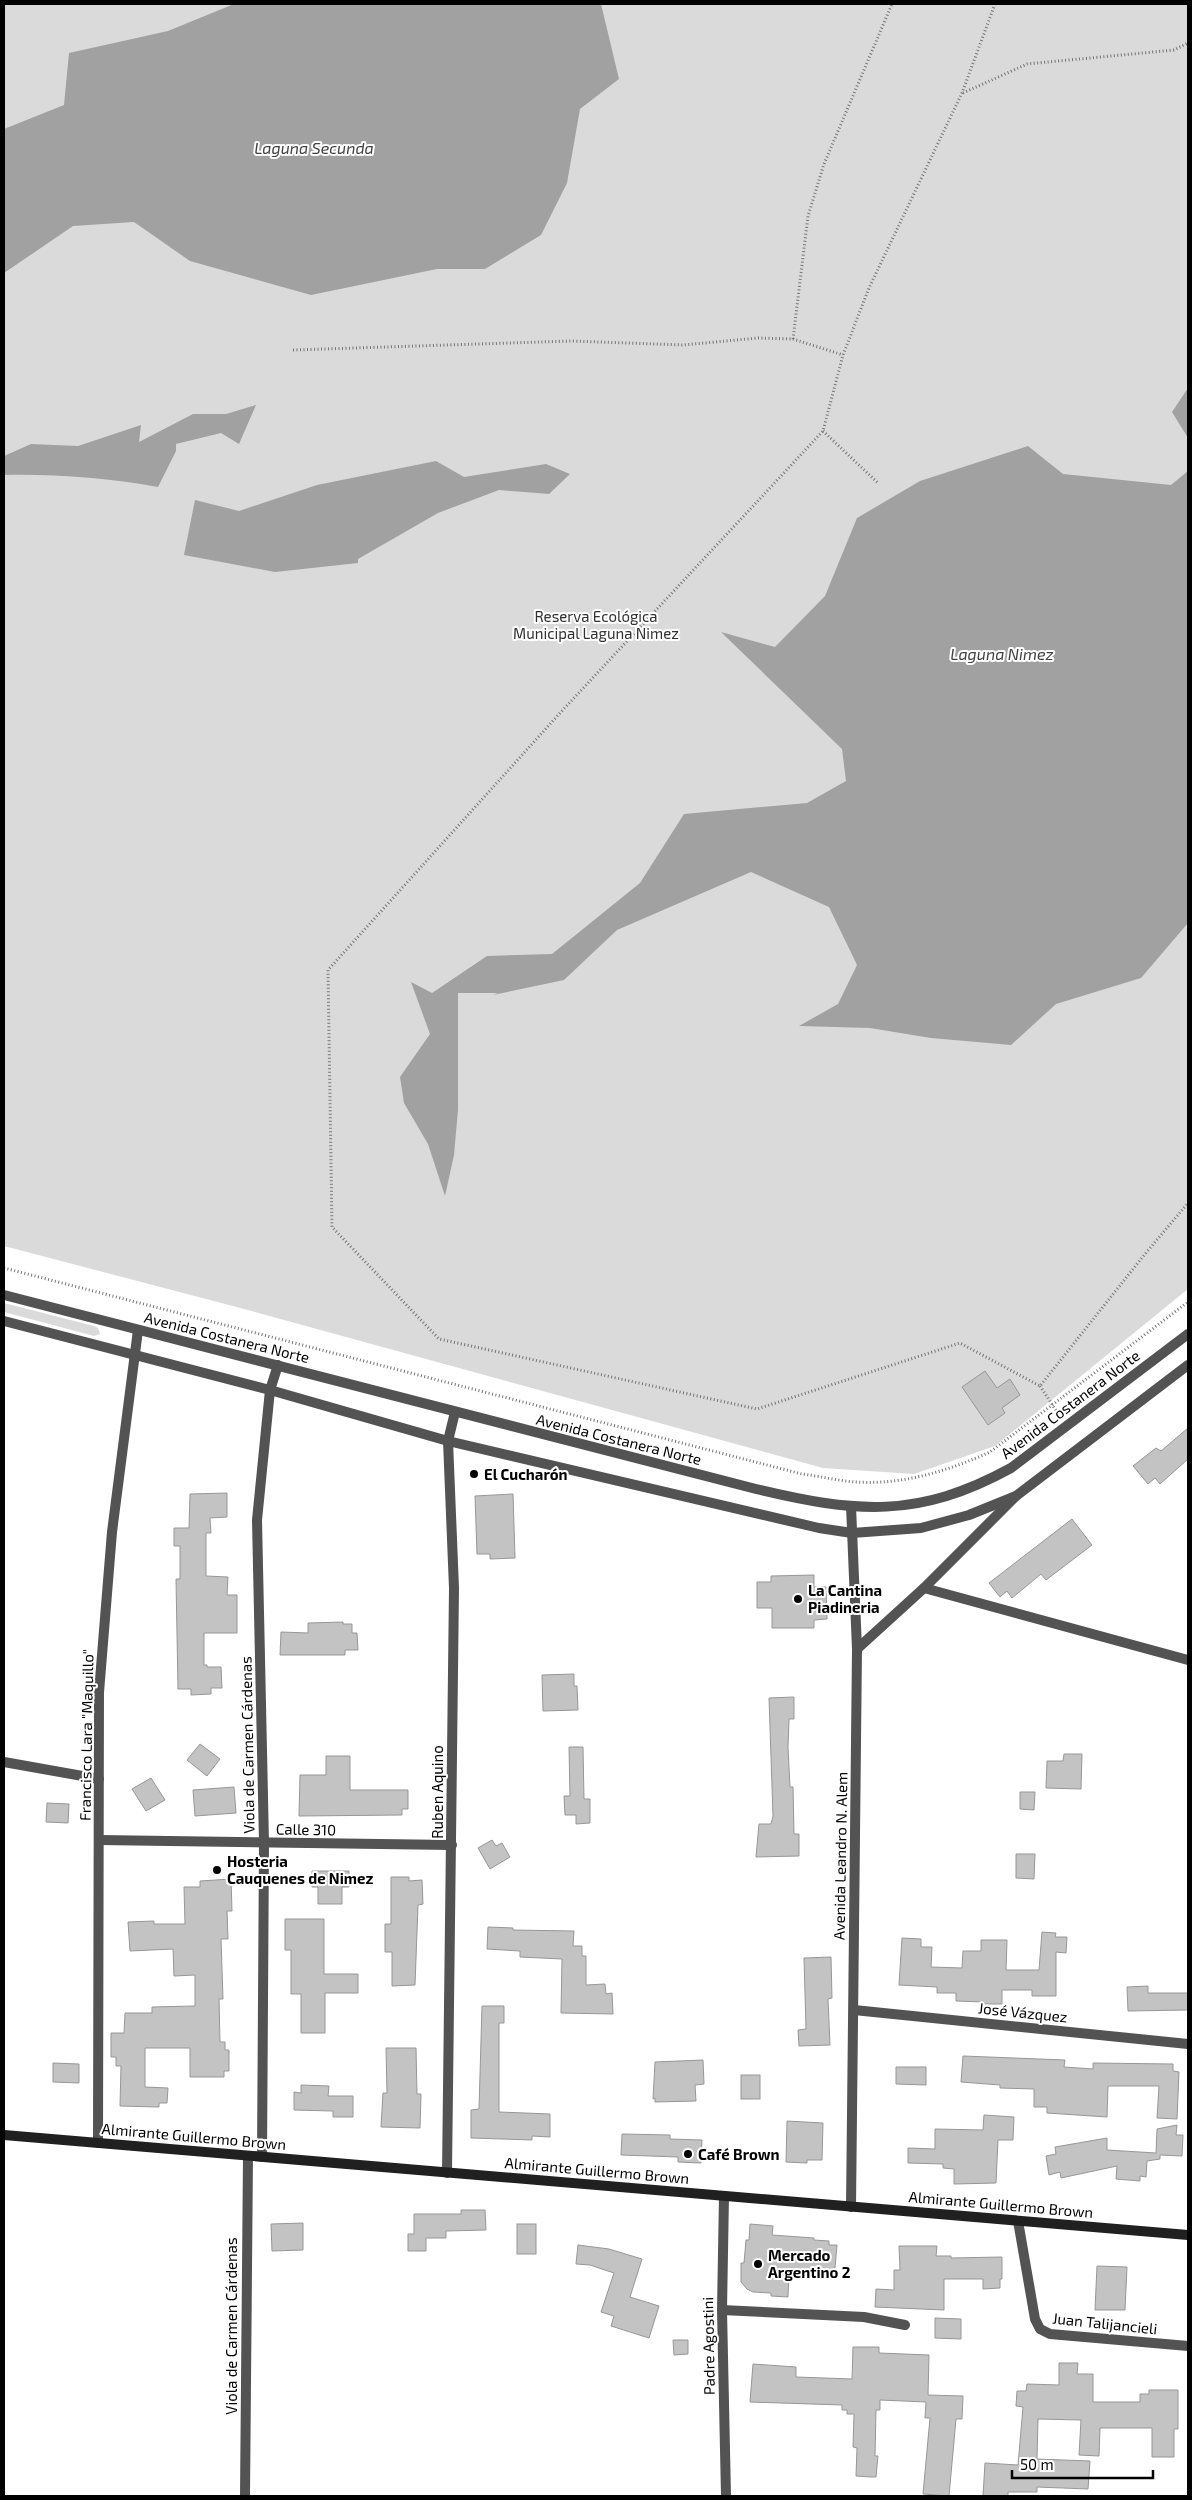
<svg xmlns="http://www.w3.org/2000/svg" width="1192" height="2500" viewBox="0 0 1192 2500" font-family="'Exo 2',sans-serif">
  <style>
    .green { fill: #dadada }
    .water { fill: #a1a1a1 }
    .building { fill: #c3c3c3; stroke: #979797 }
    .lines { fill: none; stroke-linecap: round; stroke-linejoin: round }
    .path { stroke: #757575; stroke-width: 3; stroke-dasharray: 1 2.5; stroke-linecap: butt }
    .service { stroke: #535353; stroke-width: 10 }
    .minor { stroke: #535353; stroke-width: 10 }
    .tertiary { stroke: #535353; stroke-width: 10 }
    .secondary { stroke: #202020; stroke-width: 10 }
    .poi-dot { fill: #000; stroke: #fff; stroke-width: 2 }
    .labels { text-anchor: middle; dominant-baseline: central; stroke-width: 4; stroke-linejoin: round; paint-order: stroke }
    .park-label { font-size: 15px; fill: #313131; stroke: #fff }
    .street-label { font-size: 15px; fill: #000; stroke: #fff }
    .poi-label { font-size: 15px; font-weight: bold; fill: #000; stroke: #fff; text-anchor: start }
    .water-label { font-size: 16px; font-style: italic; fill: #424242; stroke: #fff }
  </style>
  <rect width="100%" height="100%" fill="#fff"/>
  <g class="green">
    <path d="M4,4H1188V1289L995,1446L914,1474L823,1468L248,1310L4,1246Z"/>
    <path d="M4,1303L94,1326L98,1328L100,1334L94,1336L4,1312Z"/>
  </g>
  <g class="water">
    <path d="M234,4H601L619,79L580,109L567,183L541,235L485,269H437L311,295L190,261L134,222L73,226L4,273V129L64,105L69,53L168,31Z"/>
    <path d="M1188,388V438L1172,412Z"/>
    <path d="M256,405L239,444L221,433L176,444V451L158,487C107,478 56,474 4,475V456L31,444L78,446L141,425L139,442L193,414H226Z"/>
    <path d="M1028,446L1063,474L1171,485L1188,471V923L1141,978L1056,1004L1011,1045L931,1038L870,1028L799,1026L838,1004L857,965L829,907L751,872L617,930L564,980L493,995L498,993H458V1110L454,1155L445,1196L428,1144L404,1103L400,1077L430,1034L411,982L432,993L487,956L552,954L640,883L684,814L807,803L846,781L842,749L721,632L775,647L825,596L857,518L920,481Z"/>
    <path d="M436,461L464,477L546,464L570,474L549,494L499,490L438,513L358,559V563L275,572L184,555L195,500L239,511L317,485Z"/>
  </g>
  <g class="building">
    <path d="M985,1371L997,1388L1010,1379L1020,1395L1002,1408L1005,1413L988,1425L962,1387Z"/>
    <path d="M1188,1428V1459L1160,1484L1155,1478L1148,1484L1133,1466L1156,1448L1161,1451Z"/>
    <path d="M227,1493V1517L210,1518L211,1533H206V1576L228,1577L227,1595H237V1633H204V1665H207V1667H221L222,1688H211V1694L191,1695V1689H178L176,1579H180V1546H174V1528H189L190,1494Z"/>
    <path d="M513,1494L515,1558L490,1559V1554H477L475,1496Z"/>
    <path d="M1072,1519L1092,1545L1046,1580L1041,1574L1012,1598L1007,1591L1000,1597L989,1583Z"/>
    <path d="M814,1575V1587H826L827,1619L814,1620V1628H772V1608H757V1582H771V1576Z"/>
    <path d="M343,1622V1624H352V1633H357L358,1650H345V1655H280L281,1632L308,1633V1623Z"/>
    <path d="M574,1674V1686H577L578,1710L543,1711L542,1675Z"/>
    <path d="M794,1697V1719H789L788,1747L790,1787H793L794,1834H799V1856L756,1857L759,1824H771L773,1816L769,1698Z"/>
    <path d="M200,1744L220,1759L207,1776L187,1760Z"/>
    <path d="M569,1747H583L584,1799H590V1823L576,1824V1815H565L564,1796H570Z"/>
    <path d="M1064,1754H1082L1081,1789L1046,1788L1047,1761H1063Z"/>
    <path d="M326,1756H350V1790H408V1809H402V1815L299,1816L300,1775H326Z"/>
    <path d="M151,1778L165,1800L146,1811L132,1789Z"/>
    <path d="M234,1787L236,1813L195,1816L193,1790Z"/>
    <path d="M1020,1792H1035L1034,1810L1020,1809Z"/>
    <path d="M47,1803L69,1804L68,1823L46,1822Z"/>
    <path d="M492,1840L496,1846L502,1843L510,1857L490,1869L478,1848Z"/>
    <path d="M1016,1854H1035L1034,1879L1016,1878Z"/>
    <path d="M312,1871H349V1887H342V1904H318V1887H312Z"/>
    <path d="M391,1877H409V1881L422,1880L423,1904L418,1905L415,1985L392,1986V1952H385V1924H391Z"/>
    <path d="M231,1879L232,1911H227L228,1939H221L223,1999H219L220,2042H225V2050H229V2071H224V2077H190V2048H145V2087L168,2088L167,2103H159V2107L120,2106L121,2066H116V2057H111V2033H124L125,2013H152V2007L195,2006V1975L174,1976L173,1949L130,1951L128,1922L154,1921V1924H185L184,1887H200V1881Z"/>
    <path d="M285,1919H324V1974H358V1993H325V2033H301V1994H291V1950H285Z"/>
    <path d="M488,1927L513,1928V1930L574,1931L573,1946H582V1956H586V1985L605,1984L606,1994L612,1993L613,2014L561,2013L562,1959L520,1957V1951L487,1949Z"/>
    <path d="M1042,1932L1056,1933L1055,1937H1067L1066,1953L1056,1952V1996H1032V1990H1002V2004H984V2002L956,2001V1993H937V1987L899,1985L902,1938L921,1939V1947H932L931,1967L962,1968L963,1951H981V1940H1007L1006,1970H1039Z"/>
    <path d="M831,1957L832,1998L828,1999L830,2045L799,2046L798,2030L806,2029L804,1958Z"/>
    <path d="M1148,1986V1993H1188V2010L1128,2011L1127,1987Z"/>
    <path d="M482,2006H504V2023H499V2112L550,2114V2137L532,2136V2140L471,2138V2110L479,2109Z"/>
    <path d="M386,2048H416L417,2094H421L420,2128L381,2127L383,2093H387Z"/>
    <path d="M963,2056L1065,2060L1064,2067L1093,2069V2063L1173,2064V2071L1179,2072L1177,2119L1157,2118L1159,2086H1108L1107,2117L1047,2113V2107H1034V2089L1000,2088V2085L961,2082Z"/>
    <path d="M703,2060L704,2084L695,2085L696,2101L655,2102V2098L653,2099L655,2062Z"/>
    <path d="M53,2063L79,2064V2083L53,2082Z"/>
    <path d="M896,2067H926V2085L896,2084Z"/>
    <rect x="741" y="2075" width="19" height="24"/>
    <path d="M301,2085L329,2086L328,2096H353V2117H333V2111L294,2110V2092L301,2093Z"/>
    <path d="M984,2115L1014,2117L1013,2140H998L996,2183L954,2184V2169L943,2168V2164L908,2163V2148L935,2149V2129L983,2130Z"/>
    <path d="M787,2121L823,2123L822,2160H807V2163L786,2162Z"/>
    <path d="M1177,2125L1176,2135H1183L1182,2156L1160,2155V2159L1147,2161L1146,2177L1140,2176V2181L1116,2179L1117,2166L1061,2178L1060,2172L1049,2175L1046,2156L1056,2154L1055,2147L1107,2138V2150L1156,2153L1157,2129Z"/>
    <path d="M622,2134L670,2135V2139L702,2140L701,2163L678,2162V2157L621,2155Z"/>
    <path d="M461,2210H485L486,2230L446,2231V2238H426V2251H408V2234H414V2214H461Z"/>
    <path d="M303,2223V2250L272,2251L271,2224Z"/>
    <rect x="517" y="2224" width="19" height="30"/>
    <path d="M750,2224L773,2226L772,2235L814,2238V2240L829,2241V2245H837L835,2268H833L832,2276L789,2273L788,2297L771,2296V2293L753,2292L747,2289L741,2282V2263H744L746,2240H749Z"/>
    <path d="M578,2245L609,2249L642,2259L630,2297L659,2306L649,2338L611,2326L614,2316L601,2312L614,2273L590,2265L576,2264Z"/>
    <path d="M899,2246H937L936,2256H951V2258L1002,2257V2279H1000V2288L983,2289V2279H944V2310L875,2307L876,2289L894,2290V2270H900Z"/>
    <path d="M1097,2266L1127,2267L1125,2310H1095Z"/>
    <path d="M935,2318L961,2319V2339L935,2338Z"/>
    <path d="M673,2340H688V2354L674,2355Z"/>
    <path d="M853,2347H879V2353L929,2355L928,2395L963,2396L962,2419H956L949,2496L923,2494L930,2418H925L926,2402L880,2400V2410H876L875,2456H878L876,2477H871L856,2476L857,2448L853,2447L854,2414H847V2410H842V2405L750,2402L753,2364L796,2367V2377L852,2379Z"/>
    <path d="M1059,2363H1078L1077,2374H1093V2402H1140V2394H1149V2390H1178V2429H1174V2457H1152V2428H1100L1099,2456L1079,2455L1081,2420L1038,2419L1037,2459L1090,2461L1088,2489L1037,2487V2492H1008V2496H983L985,2463L1018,2465L1023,2407L1016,2406L1017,2391H1026L1027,2384L1059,2385Z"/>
  </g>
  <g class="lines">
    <g class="path">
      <path d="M995,4L962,93L869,288L843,355L823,431L560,713L328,970L332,1227L439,1339L757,1409L960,1343L1040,1386L1145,1254L1188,1203"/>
      <path d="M963,93L1027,64L1174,50L1188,43"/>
      <path d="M793,339L808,216L824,164L892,4"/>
      <path d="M293,350L571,341L683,345L758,338L793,339L843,355"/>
      <path d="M823,431L878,483"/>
      <path d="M4,1268L802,1474C820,1476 838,1481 856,1482C903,1485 948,1471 990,1452L1188,1302"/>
      <path d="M1040,1386L1059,1415"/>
    </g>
    <g class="service">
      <path d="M924,1588L1188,1660"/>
      <path d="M4,1762L99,1779"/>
    </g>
    <g class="minor">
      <path d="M851,1506L857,1649L851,2207"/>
      <path d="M857,1649L924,1588L1016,1496"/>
      <path d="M99,1840L452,1845"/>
      <path d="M854,2010L1188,2044"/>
      <path d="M98,2143L99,1692L112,1532L138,1330"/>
      <path d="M262,2157L264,1843L257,1520L270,1390L278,1365"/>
      <path d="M447,2173L454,1588L448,1441L455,1412"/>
      <path d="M1018,2221L1035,2319L1040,2329L1050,2334L1188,2346"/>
      <path d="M722,2310L864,2317L905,2325"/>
      <path d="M245,2496L248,2156"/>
    </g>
    <g class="tertiary">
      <path d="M4,1295L756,1489C856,1513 918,1519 1011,1468L1188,1334"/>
      <path d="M4,1321L270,1390L448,1441L819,1528L852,1533L921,1528L969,1515L1016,1496L1188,1365"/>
      <path d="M724,2196L722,2310L726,2496"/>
    </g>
    <path class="secondary" d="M4,2135L1188,2235"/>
  </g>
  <g class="poi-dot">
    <circle cx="474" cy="1474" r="5"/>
    <circle cx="798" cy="1599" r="5"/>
    <circle cx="217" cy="1870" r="5"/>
    <circle cx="688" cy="2154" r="5"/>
    <circle cx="758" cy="2264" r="5"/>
  </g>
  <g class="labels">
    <g class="park-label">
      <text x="596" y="616">Reserva Ecológica<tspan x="596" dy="17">Municipal Laguna Nimez</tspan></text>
    </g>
    <g class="street-label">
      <text transform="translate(227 1337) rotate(14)">Avenida Costanera Norte</text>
      <text transform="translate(1070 1404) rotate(-37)">Avenida Costanera Norte</text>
      <text transform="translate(619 1439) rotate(14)">Avenida Costanera Norte</text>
      <text transform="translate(86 1735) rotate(-89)">Francisco Lara "Maquillo"</text>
      <text transform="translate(247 1745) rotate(-91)">Viola de Carmen Cárdenas</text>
      <text transform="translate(437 1792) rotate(-90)">Ruben Aquino</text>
      <text transform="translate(306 1829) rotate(1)">Calle 310</text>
      <text transform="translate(840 1856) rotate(-89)">Avenida Leandro N. Alem</text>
      <text transform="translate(1023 2012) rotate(6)">José Vázquez</text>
      <text transform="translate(194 2136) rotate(5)">Almirante Guillermo Brown</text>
      <text transform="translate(597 2170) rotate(5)">Almirante Guillermo Brown</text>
      <text transform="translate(1001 2204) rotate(5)">Almirante Guillermo Brown</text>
      <text transform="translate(1105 2323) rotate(6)">Juan Talijancieli</text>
      <text transform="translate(231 2326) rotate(-90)">Viola de Carmen Cárdenas</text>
      <text transform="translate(708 2346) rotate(-91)">Padre Agostini</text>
    </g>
    <g class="poi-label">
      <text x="484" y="1474">El Cucharón</text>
      <text x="808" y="1590">La Cantina<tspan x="808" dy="17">Piadineria</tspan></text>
      <text x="227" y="1861">Hosteria<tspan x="227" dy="17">Cauquenes de Nimez</tspan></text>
      <text x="698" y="2154">Café Brown</text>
      <text x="768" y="2255">Mercado<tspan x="768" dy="17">Argentino 2</tspan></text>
    </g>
    <g class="water-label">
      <text x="314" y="147">Laguna Secunda</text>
      <text x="1002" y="653">Laguna Nimez</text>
    </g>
  </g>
  <rect width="1192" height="2500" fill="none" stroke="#000000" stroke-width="10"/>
  <path d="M1012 2470v8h141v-8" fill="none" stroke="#000000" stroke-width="2.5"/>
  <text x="1020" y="2470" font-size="15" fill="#000000" stroke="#ffffff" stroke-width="4" paint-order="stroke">50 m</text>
</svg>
